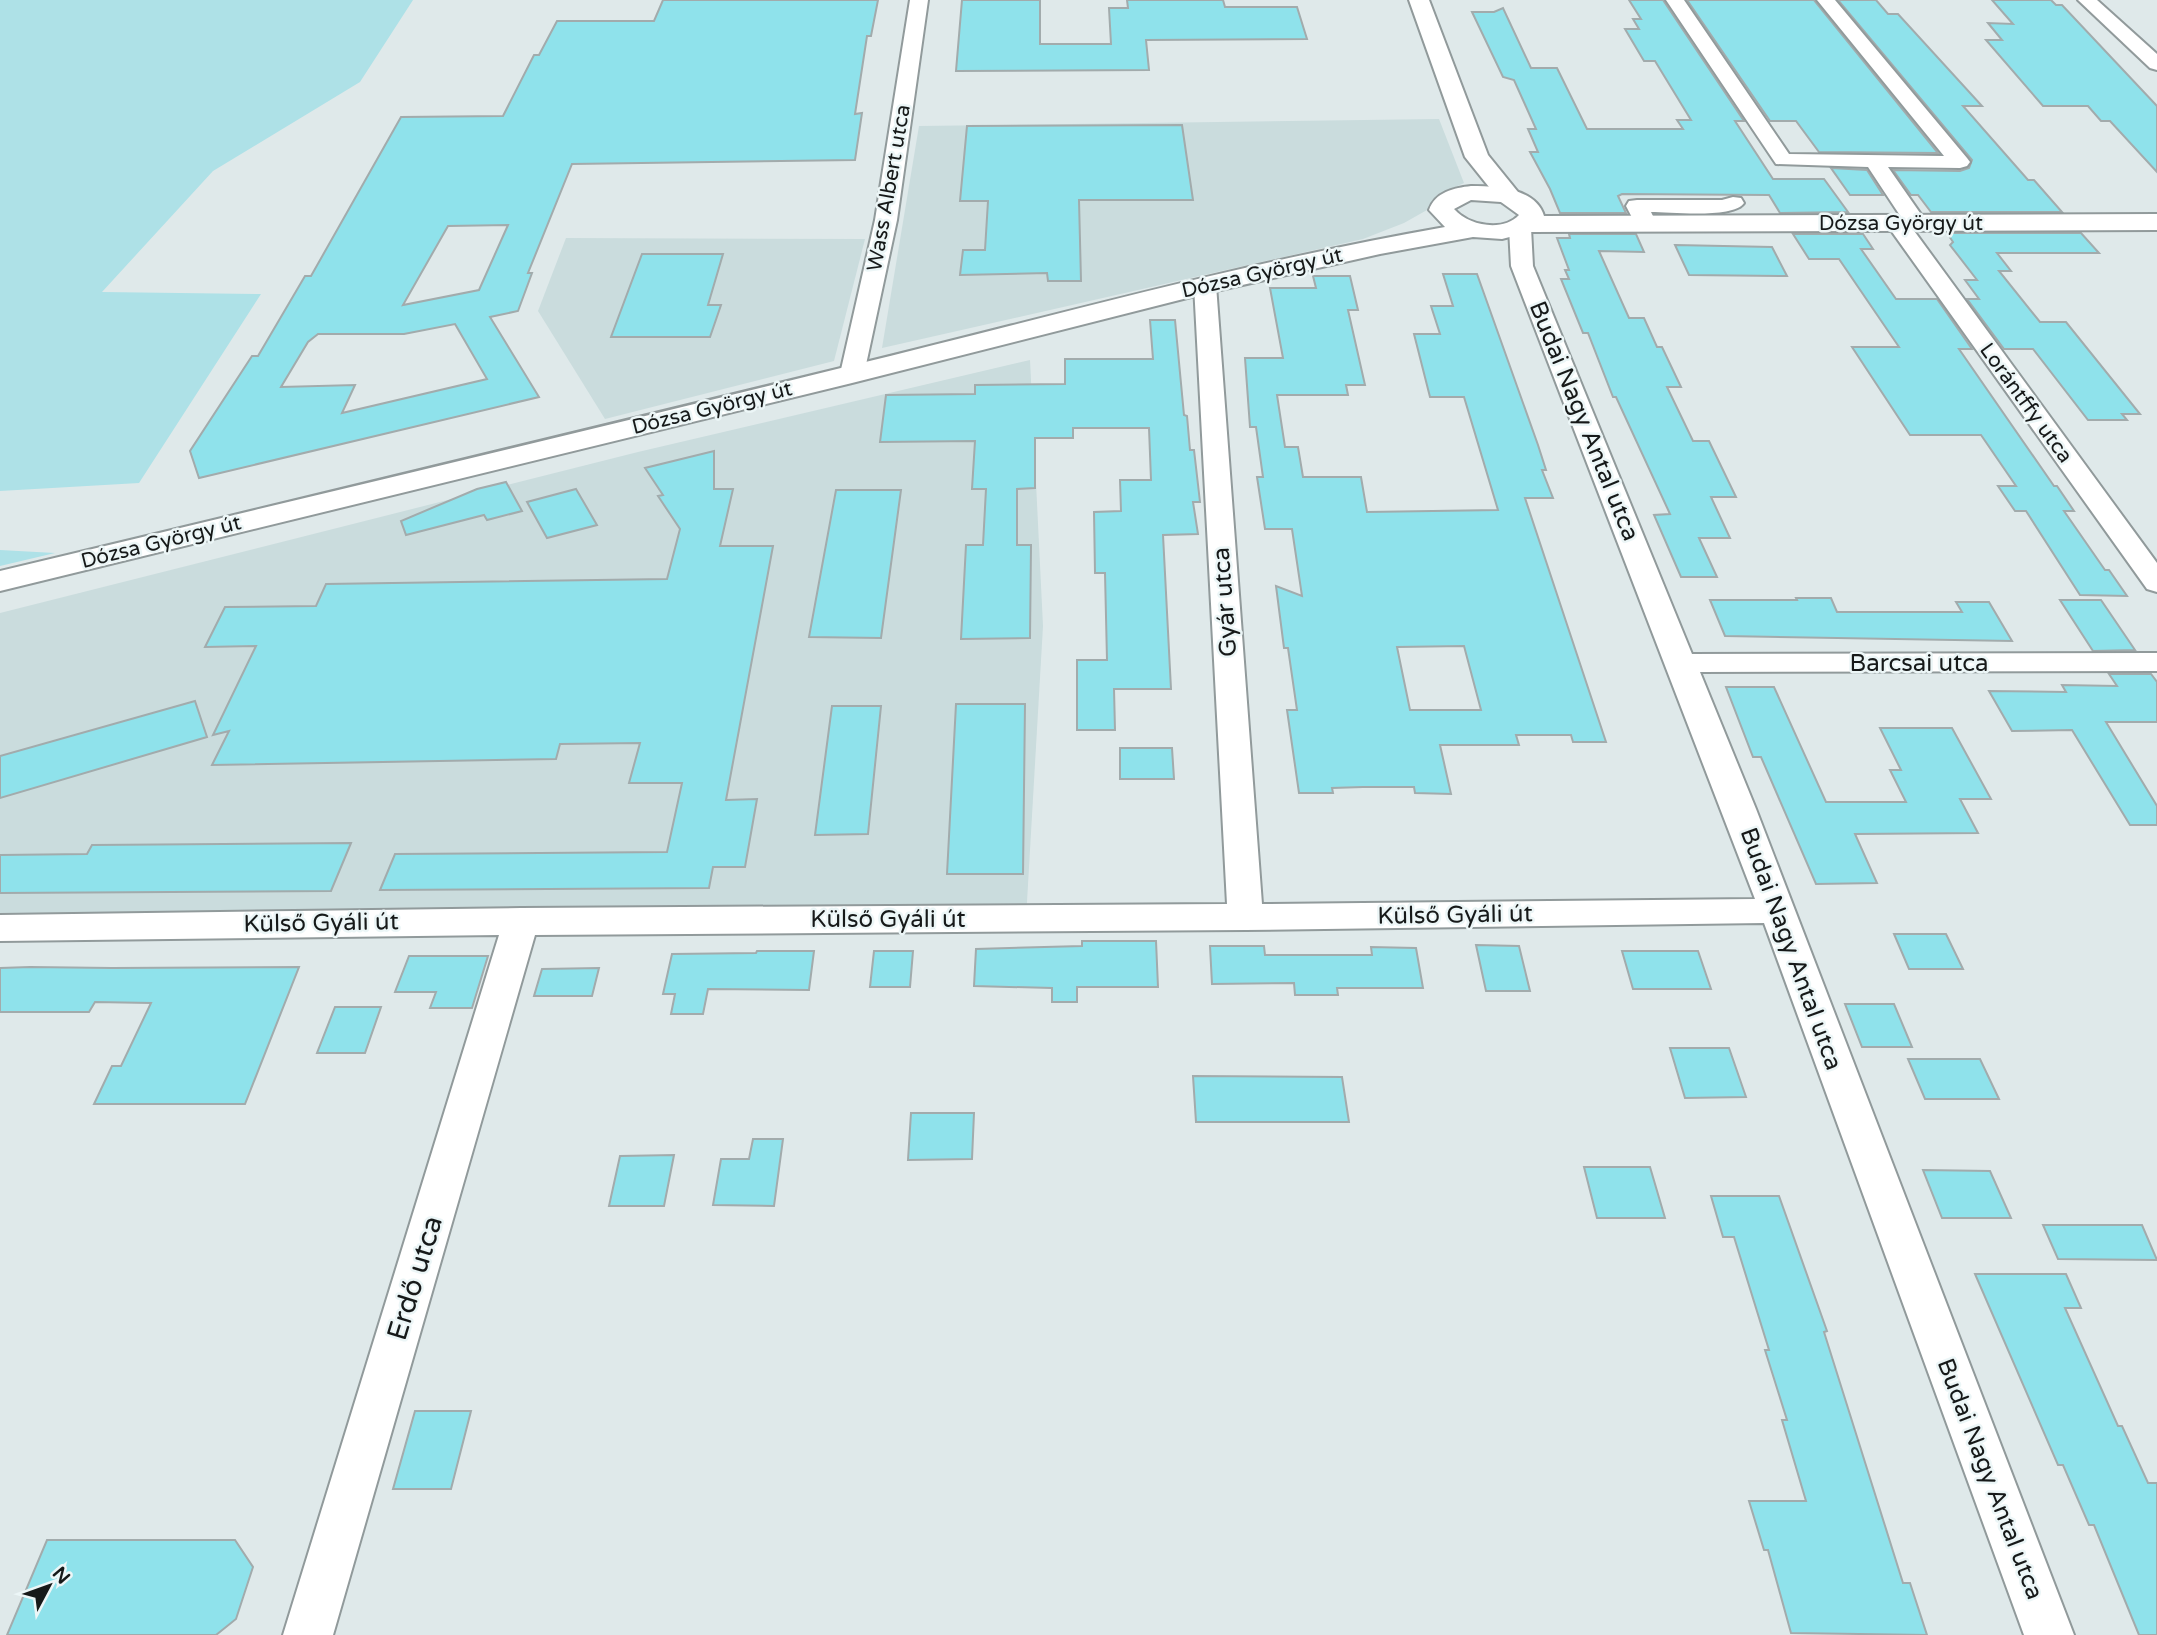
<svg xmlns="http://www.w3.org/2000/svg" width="2157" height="1635" viewBox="0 0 2157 1635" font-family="'Varela Round',sans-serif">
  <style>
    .built { fill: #cadcdd }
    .green { fill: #aee1e7 }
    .building { fill: #8fe2eb; stroke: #a2abac; stroke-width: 2; fill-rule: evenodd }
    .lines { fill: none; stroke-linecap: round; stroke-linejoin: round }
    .minor-casing { stroke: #919a9b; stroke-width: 4 }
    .tertiary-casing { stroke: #919a9b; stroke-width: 4 }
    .secondary-casing { stroke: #919a9b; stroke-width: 4 }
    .minor { fill: #fff; fill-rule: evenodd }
    .tertiary { fill: #fff; fill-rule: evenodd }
    .secondary { fill: #fff; fill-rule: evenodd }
    .labels { text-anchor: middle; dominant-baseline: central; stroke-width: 5; stroke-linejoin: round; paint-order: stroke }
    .far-street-label { font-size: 21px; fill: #161919; stroke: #ecf6f7 }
    .street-label { font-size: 24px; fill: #161919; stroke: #ecf6f7 }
    .near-street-label { font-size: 28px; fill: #161919; stroke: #ecf6f7 }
  </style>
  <rect width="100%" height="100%" fill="#dfe9ea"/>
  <g class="built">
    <path d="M1439,119L1464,183L1438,195L1427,210L1404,223L1363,239L882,348L919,126Z"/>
    <path d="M566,238L865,239L834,361L605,419L538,311Z"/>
    <path d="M1030,360L1043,626L1026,919L0,929V613L638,452Z"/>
  </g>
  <g class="green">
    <path d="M0,0H413L360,82L213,171L102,292L261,294L139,483L0,491Z"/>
    <path d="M0,550L55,553L0,566Z"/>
  </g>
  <g class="building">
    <path d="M663,0H878L871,36H867L855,114L862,113L855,160L572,164L528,273H532L518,311L490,317L539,397L199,478L190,451L252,356H258L305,276H311L401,117L503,116L534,55H539L557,21H654ZM508,225L479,290L403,305L448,226ZM455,324L487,379L342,413L355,385L281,387L308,342L318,334H404Z"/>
    <path d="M962,0H1040V44H1111L1109,8H1128L1127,0H1223L1225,7H1297L1307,39L1146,40L1149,70L956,71Z"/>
    <path d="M1629,0H1663L1744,121H1735L1773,179H1824L1848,212L1780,213L1769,195L1622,194L1618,196L1626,213H1560L1550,189L1530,152H1538L1528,129H1536L1514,80L1503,77L1472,12H1494L1503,8L1531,68H1557L1587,129H1683L1677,120H1691L1655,61H1644L1625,29H1639L1633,19H1641Z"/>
    <path d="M1687,0H1814L1938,153L1819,152L1796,121H1770Z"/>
    <path d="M1838,0H1876L1888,14H1898L1982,106H1963L2028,180H2034L2062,212H1931L1918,195H1911L1893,170L1960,171L1969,168L1972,160Z"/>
    <path d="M1992,0H2051L2056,5H2062L2157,106V172L2110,121H2101L2088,106H2043L1986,40H2002L1988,23L2013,24Z"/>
    <path d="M1182,125L1193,200H1079L1081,281H1048L1047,273L960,275L963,250H985L988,201H960L967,126Z"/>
    <path d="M1831,168L1867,170L1883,195H1850Z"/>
    <path d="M1947,233H2081L2099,253H1997L2011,271H1999L2040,322H2066L2140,414H2122L2127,420H2088L2033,349H2004L1967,299H1979L1965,280H1977L1950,245L1953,242Z"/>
    <path d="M1569,234H1636L1644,252L1599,251L1629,318H1644L1657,347H1662L1681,387H1667L1693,441H1709L1736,497H1711L1730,538H1699L1717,577H1681L1654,515L1670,514L1616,397H1613L1588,333H1583L1561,279H1569L1565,270H1569L1557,238H1570Z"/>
    <path d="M1793,234H1863L1873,249H1861L1896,299H1937L1972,349H1959L2054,486H2057L2074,511H2064L2105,570H2109L2127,596L2080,595L2026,511H2015L1998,486H2016L1981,435H1910L1852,347H1899L1839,259H1809Z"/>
    <path d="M1675,245L1772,247L1787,276L1689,275Z"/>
    <path d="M642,254H723L708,305H721L710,337H611Z"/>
    <path d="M1443,274H1477L1538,445L1546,470H1542L1553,498H1525L1606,742H1573L1571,735H1516L1519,745H1440L1451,794L1415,793L1414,787H1363L1332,788L1333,793H1299L1287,710H1297L1288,648H1284L1276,586L1302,596L1292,529H1265L1257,477H1263L1256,427H1250L1245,358H1283L1270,288H1316L1313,276H1350L1358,310H1348L1365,385H1346L1348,395H1277L1285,447H1298L1303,477H1361L1367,512L1498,510L1464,397H1430L1414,334H1440L1431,306H1453ZM1464,646L1481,710H1410L1397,647Z"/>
    <path d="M1150,320H1175L1184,415L1187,416L1190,450H1194L1200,502H1193L1198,534L1163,535L1171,689H1114L1115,730H1077V660H1107L1105,573H1095L1094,512L1121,511L1120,480H1151L1149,428H1073V438H1035V488L1017,489V545H1031L1030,638L961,639L966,545H983L986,489H972L975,441L880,442L886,395L975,394V385L1065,384V359H1153Z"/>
    <path d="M714,451V489H733L720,546H773L726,800L757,799L745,867H713L709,888L380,890L395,854L667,852L682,783H629L640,743L560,744L556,759L212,765L229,731L213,735L256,646L205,647L225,607L316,606L326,584L667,579L680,529L658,496L663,495L645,468Z"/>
    <path d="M506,482L522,511L487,520L484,515L406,535L401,521L477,489Z"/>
    <path d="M576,489L597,525L547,538L527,502Z"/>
    <path d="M836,490H901L881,638L809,637Z"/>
    <path d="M1796,598H1831L1837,612H1962L1956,602H1989L2012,641L1725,636L1710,600H1797Z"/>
    <path d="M2060,600H2101L2135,650L2093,651Z"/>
    <path d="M2109,674H2151L2157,682V722H2106L2157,806V825H2130L2072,730L2012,731L1989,691L2066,692L2062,685L2117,686Z"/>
    <path d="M1726,687H1774L1826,802H1906L1890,770H1901L1880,728H1952L1991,799H1960L1978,833L1855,834L1877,883L1816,884L1761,757H1753Z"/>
    <path d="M195,701L207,737L0,798V756Z"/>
    <path d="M956,704H1025L1023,874H947Z"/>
    <path d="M832,706H881L868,834L815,835Z"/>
    <path d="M1120,748H1172L1174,779H1120Z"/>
    <path d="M351,843L331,891L0,893V855L87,854L92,845Z"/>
    <path d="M1894,934H1946L1963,969H1909Z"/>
    <path d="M1082,941H1156L1158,987H1077V1002H1052V988L974,986L976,949L1082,946Z"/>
    <path d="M1476,945L1519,946L1530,991H1486Z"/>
    <path d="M1210,946H1264L1265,955H1372L1371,947L1416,948L1423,988H1337L1338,995H1295L1294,983L1212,984Z"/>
    <path d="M757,951H814L809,990L708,989L703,1014H671L675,994H663L672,954L756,953Z"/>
    <path d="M874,951H913L910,987H870Z"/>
    <path d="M1622,951H1698L1711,989H1633Z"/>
    <path d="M409,956H488L472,1008H430L436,992H395Z"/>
    <path d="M30,967L112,968L299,967L245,1104H94L112,1066H121L151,1003L95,1002L89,1012H0V968Z"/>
    <path d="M599,968L592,996H534L542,969Z"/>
    <path d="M1845,1004H1894L1912,1047H1862Z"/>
    <path d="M335,1007H381L365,1053H317Z"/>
    <path d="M1670,1048H1729L1746,1097L1685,1098Z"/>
    <path d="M1908,1059H1980L1999,1099H1925Z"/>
    <path d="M1193,1076L1342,1077L1349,1122H1196Z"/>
    <path d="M911,1113H974L972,1159L908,1160Z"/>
    <path d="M753,1139H783L774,1206L713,1205L721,1159H749Z"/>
    <path d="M674,1155L664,1206H609L620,1156Z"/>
    <path d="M1584,1167H1650L1665,1218H1597Z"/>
    <path d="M1923,1170L1990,1171L2011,1218H1942Z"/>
    <path d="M1711,1196H1779L1827,1331L1824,1332L1903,1583H1910L1927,1635L1791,1633L1768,1550H1764L1749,1501H1806L1782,1420H1787L1765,1350H1769L1734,1237H1723Z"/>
    <path d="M2043,1225H2142L2157,1260L2058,1259Z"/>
    <path d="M1975,1274H2066L2081,1308H2065L2118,1426H2122L2148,1483H2157V1635H2139L2094,1525H2089L2063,1465H2058Z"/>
    <path d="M415,1411H471L451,1489H393Z"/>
    <path d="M47,1540H235L253,1567L236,1619L216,1635H7Z"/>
  </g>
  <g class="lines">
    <defs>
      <g id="minor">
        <path d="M910,0H928L897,220L864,374L861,379L852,381L843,379L840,374L875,220Z"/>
        <path d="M1666,0H1684L1789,154L1944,156L1817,0H1835L1967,158L1970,162L1967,166L1960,168L1888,167L1927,223L1924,228H1912L2157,563V592L2147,589L1885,222L1888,217H1901L1868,167L1776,164Z"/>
        <path d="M2078,0H2097L2157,54V70L2150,68Z"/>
        <path d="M1733,197L1741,198L1744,203C1733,219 1671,212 1651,212L1657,224L1654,229H1638L1626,206L1629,201L1637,200H1722Z"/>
        <path d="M1520,221L1528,223L1531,228L1533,266L1692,654L2157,653V671L1700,672L1756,809L2074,1635H2024L1764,923L1245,930L535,935L333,1635H283L499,935L0,941V915L521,908L1227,904L1194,285L1197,280H1213L1216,285L1262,904L1755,899L1511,266L1509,228L1512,223Z"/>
      </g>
      <path id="tertiary" d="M1409,0H1429L1488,155L1522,197L1519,202L1510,204L1501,202L1465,157Z"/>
      <path id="secondary" d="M1471,186C1496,186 1536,188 1544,216L2157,214V230L1529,232L1502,239L1473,237L1380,254L1207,293L852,383L0,591V571C283,503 566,436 849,366C1047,318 1244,262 1445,227L1429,210C1435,192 1454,188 1471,186ZM1471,200L1501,202L1519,215C1503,232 1469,226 1454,209Z"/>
    </defs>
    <use href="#minor" class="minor-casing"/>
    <use href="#tertiary" class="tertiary-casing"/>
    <use href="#secondary" class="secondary-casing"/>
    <use href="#minor" class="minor"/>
    <use href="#tertiary" class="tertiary"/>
    <use href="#secondary" class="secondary"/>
  </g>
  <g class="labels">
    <g class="far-street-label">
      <text transform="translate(889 188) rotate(-80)">Wass Albert utca</text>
      <text x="1901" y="223">Dózsa György út</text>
      <text transform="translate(1262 273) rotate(-13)">Dózsa György út</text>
      <text transform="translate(2026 403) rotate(54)">Lorántffy utca</text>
      <text transform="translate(712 408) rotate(-14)">Dózsa György út</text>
      <text transform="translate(161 542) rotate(-14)">Dózsa György út</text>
    </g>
    <g class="street-label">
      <text transform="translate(1584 421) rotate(68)">Budai Nagy Antal utca</text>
      <text transform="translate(1225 602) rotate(-94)">Gyár utca</text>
      <text x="1919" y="663">Barcsai utca</text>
      <text transform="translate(1455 915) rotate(-1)">Külső Gyáli út</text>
      <text x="888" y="919">Külső Gyáli út</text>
      <text transform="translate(321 923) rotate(-1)">Külső Gyáli út</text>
      <text transform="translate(1791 949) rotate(70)">Budai Nagy Antal utca</text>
      <text transform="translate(1990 1479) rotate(69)">Budai Nagy Antal utca</text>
    </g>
    <g class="near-street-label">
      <text transform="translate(415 1278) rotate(-73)">Erdő utca</text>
    </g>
  </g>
  <g transform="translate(49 1586) rotate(49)" stroke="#ecf6f7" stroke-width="5" paint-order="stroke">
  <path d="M0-5L12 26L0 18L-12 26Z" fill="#161919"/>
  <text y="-10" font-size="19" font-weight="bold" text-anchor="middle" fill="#161919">N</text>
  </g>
</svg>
